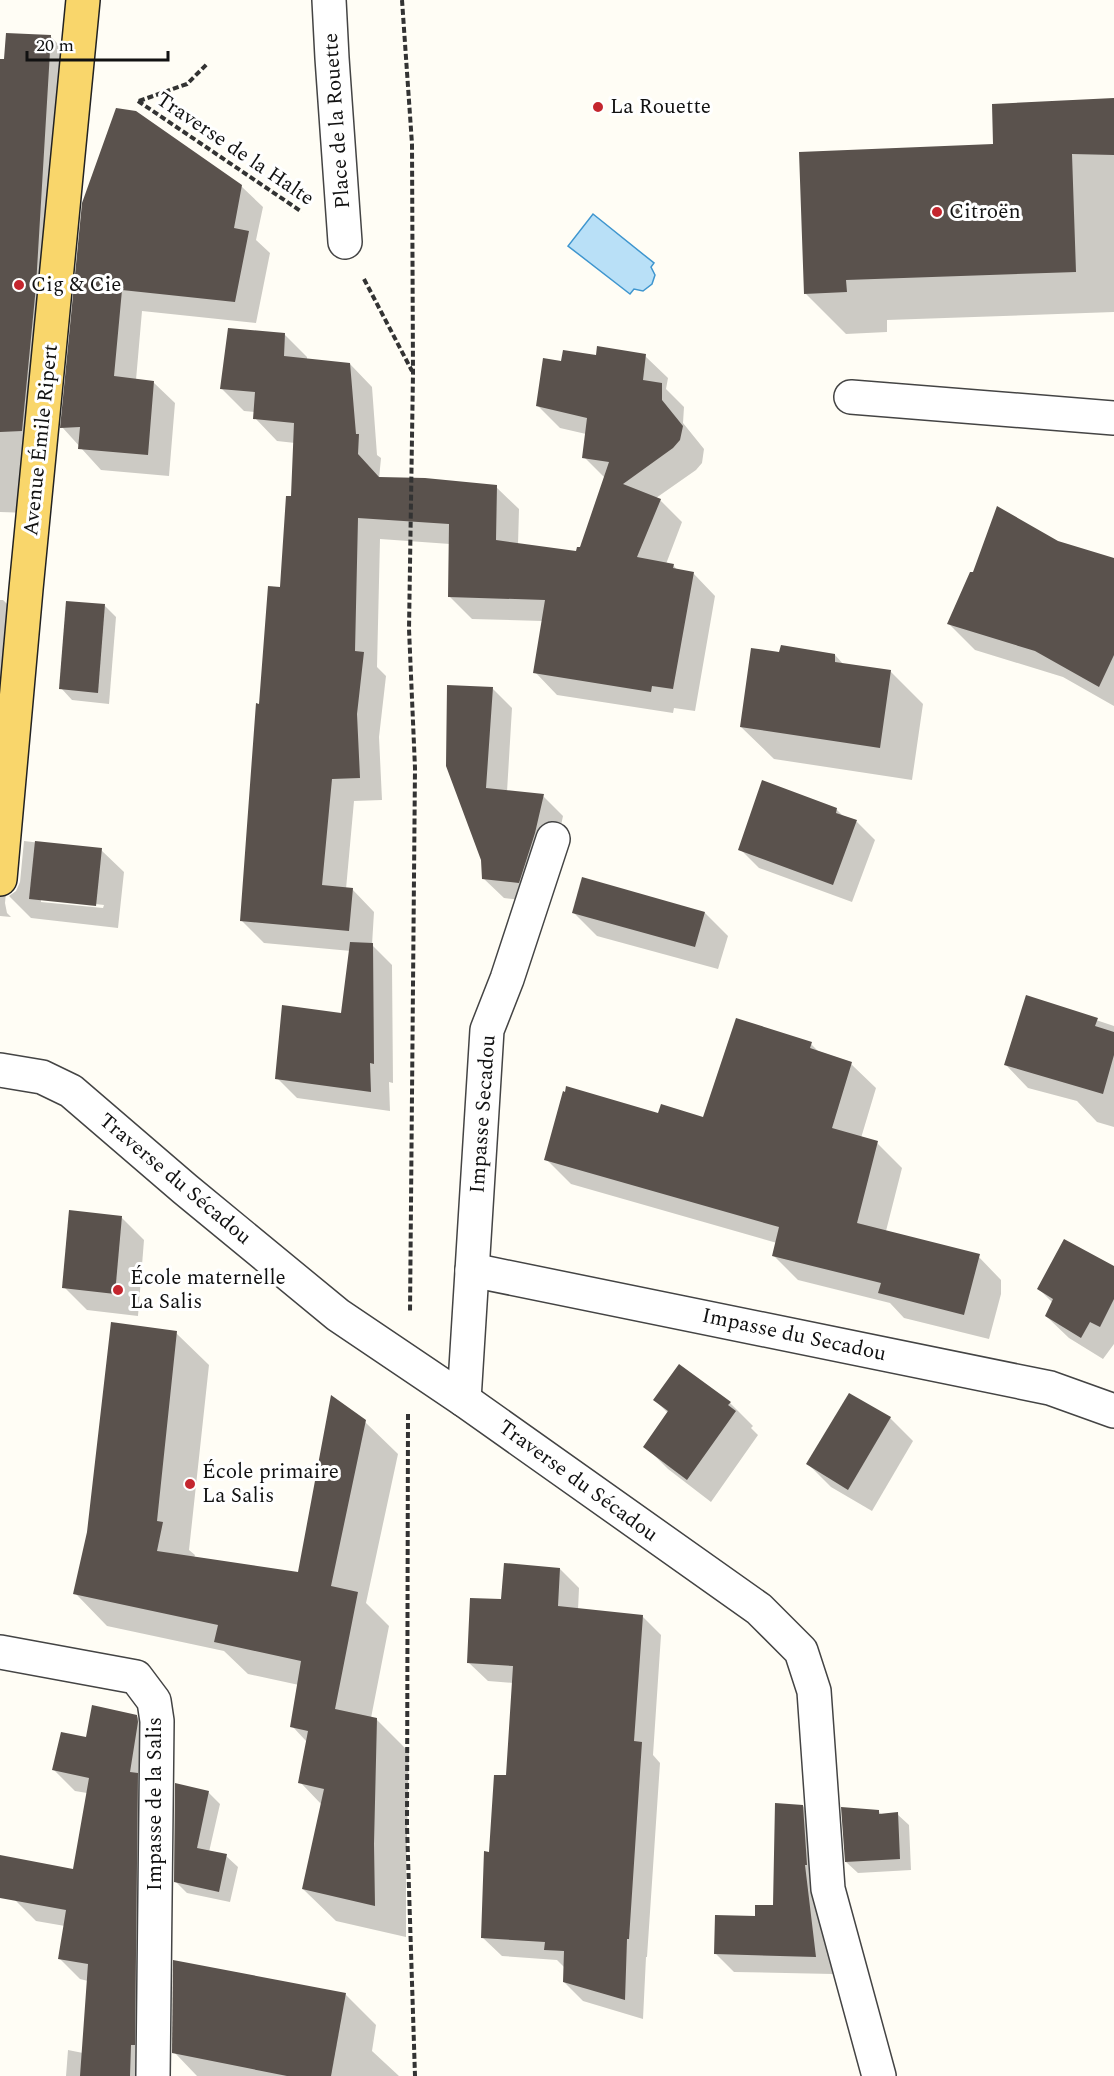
<svg xmlns="http://www.w3.org/2000/svg" width="1114" height="2076" viewBox="0 0 1114 2076" font-family="Spectral,serif">
  <style>
    .water { fill: #b9e0f7; stroke: #3f96cf; stroke-width: 1.5 }
    .shadow { fill: #0003; fill-rule: evenodd }
    .building { fill: #5a524d }
    .lines { fill: none; stroke-linecap: round; stroke-linejoin: round }
    .minor-casing { stroke: #444; stroke-width: 36 }
    .major-casing { stroke: #222; stroke-width: 36 }
    .path { stroke: #333; stroke-width: 4; stroke-dasharray: 6 3; stroke-linecap: butt }
    .minor { stroke: #fff; stroke-width: 33 }
    .major { stroke: #f9d66b; stroke-width: 33 }
    .poi-dot { fill: #c4262e; stroke: #fff; stroke-width: 2 }
    .labels { text-anchor: middle; dominant-baseline: central; stroke-width: 6; stroke-linejoin: round; paint-order: stroke }
    .poi-label { font-size: 21px; fill: #111; stroke: #fff; text-anchor: start }
    .street-label { font-size: 21px; fill: #111; stroke: #fff }
  </style>
  <rect width="100%" height="100%" fill="#fffdf5"/>
  <path class="water" d="M593,214L654,263L651,267L655,275L652,284L643,291L634,289L630,294L568,246Z"/>
  <g class="shadow">
    <path d="M51,37L76,62L30,513L0,512V61H5Z"/>
    <path d="M1114,100V312L887,320V332L846,334L805,293L995,145Z"/>
    <path d="M241,186L263,207L256,240L270,253L256,323L142,311L136,380L153,382L175,403L169,476L101,470L62,427L84,203Z"/>
    <path d="M284,334L307,357V360L350,364L372,387L377,455L381,458L379,479L496,487L519,509L518,545L577,553L581,549L605,478L584,457L586,434L560,428L538,406L562,363L597,357L645,356L668,378L666,389L684,407L683,423L704,449L702,463L696,470L656,498L660,500L682,522L666,564L673,565L678,571L693,573L715,596L695,711L674,708L673,713L557,695L535,672L543,621L472,619L449,596L450,544L380,539L377,667L386,676L379,737L382,800L354,801L346,889H352L374,912L372,945L392,965L393,1083L389,1082L390,1111L297,1098L277,1078L342,1015L351,951L264,943L242,921L261,705L281,589L292,498L295,443L277,441L255,418V412L244,411L222,389Z"/>
    <path d="M1057,543L1114,560V706L1063,677L975,650L949,624Z"/>
    <path d="M0,600H3L28,624L0,695Z"/>
    <path d="M104,605L116,617L109,704L72,700L61,688Z"/>
    <path d="M780,653L835,655L844,665L890,671L923,704L912,780L774,759L741,727Z"/>
    <path d="M492,688L512,708L507,792L543,796L563,816L555,854L539,902L504,898L483,878V860L447,765Z"/>
    <path d="M836,809L844,817L857,822L875,840L852,902L759,868L740,849Z"/>
    <path d="M24,841L101,850L124,872L118,928L31,918L9,896L16,891L20,882ZM41,898L104,905L103,908L41,902Z"/>
    <path d="M0,852L9,861L5,903L7,913L11,917L0,916Z"/>
    <path d="M574,913H705L728,936L718,969L597,936Z"/>
    <path d="M1027,997L1114,1026V1127L1097,1122L1077,1101L1028,1088L1006,1065Z"/>
    <path d="M811,1044L821,1054L851,1064L876,1088L861,1138L877,1143L902,1168L886,1231L976,1254L1001,1280V1294L989,1339L904,1318L890,1303L798,1280L774,1256L777,1243L571,1184L546,1159L659,1115L704,1119Z"/>
    <path d="M121,1217L144,1240L138,1316L87,1310L64,1287Z"/>
    <path d="M1114,1268V1344L1103,1359L1069,1338L1046,1316L1053,1303L1039,1289Z"/>
    <path d="M176,1333L209,1365L189,1550L195,1555L194,1558L299,1574L365,1422L398,1454L366,1603L389,1626L371,1718L376,1719L409,1752L406,1877V1937L336,1921L303,1889L322,1805L300,1782L307,1742L292,1726L299,1685L248,1674L224,1651L107,1626L75,1593Z"/>
    <path d="M679,1366L730,1403L753,1426L751,1428L758,1435L711,1502L668,1469L645,1446L669,1414L655,1400Z"/>
    <path d="M850,1395L890,1418L913,1441L872,1511L831,1487L808,1464Z"/>
    <path d="M560,1569L579,1588L578,1610L642,1616L661,1635L653,1755L660,1763L647,1957H646L643,2019L583,2001L564,1982L565,1968L557,1960L502,1956L482,1937L490,1853L507,1776L514,1683L488,1681L468,1662L503,1601Z"/>
    <path d="M136,1716L158,1737L151,2076H66L68,2050L83,2053L88,1981L80,1979L59,1958L65,1926L36,1921L15,1900L74,1870L87,1793L75,1791L54,1770L87,1739Z"/>
    <path d="M208,1792L220,1804L209,1852L226,1856L238,1867L230,1902L187,1893L175,1881Z"/>
    <path d="M803,1806L821,1825L823,1882L833,1974L734,1972L716,1954L756,1918L774,1907Z"/>
    <path d="M878,1811L882,1815L897,1814L909,1825L911,1870L858,1873L846,1862Z"/>
    <path d="M345,1994L376,2025L372,2051L399,2076H197L174,2052Z"/>
  </g>
  <g class="building">
    <path d="M6,33L51,35L36,286L22,431L0,432V59H4Z"/>
    <path d="M1114,98V155L1072,154L1076,272L846,280L847,292L804,294L799,152L993,144L992,104Z"/>
    <path d="M116,108L136,111L242,185L234,228L249,231L235,302L122,290L114,376L154,381L148,455L78,449L80,427L60,428L82,203Z"/>
    <path d="M228,328L285,333L284,356L350,363L356,434H359L358,454L379,477L425,478L497,485L496,540L576,551L577,547H580L609,462L582,458L587,418L536,406L543,358L561,361L563,350L596,355L597,346L646,354L643,380L662,383V400L683,426L680,440L673,448L623,484L661,499L637,557L674,564L673,568L694,572L673,689L652,686L651,692L533,673L545,600L448,597L449,524L358,518L355,651L364,652L357,714L360,778L332,779L322,885L353,888L349,931L240,921L256,703L259,704L268,586L280,587L286,496H291L294,423L253,419L255,392L220,389Z"/>
    <path d="M997,506L1058,541L1114,558V655L1099,687L1035,651L947,624L970,572H973Z"/>
    <path d="M66,601L105,604L98,693L59,689Z"/>
    <path d="M781,645L835,654V662L891,670L880,748L740,727L751,648L779,652Z"/>
    <path d="M447,685L493,687L486,788L544,794L535,833L519,883L482,879L481,860L446,766Z"/>
    <path d="M762,780L837,808L836,813L857,820L833,885L738,850Z"/>
    <path d="M35,841L102,848L96,906L29,899Z"/>
    <path d="M582,877L705,912L695,947L572,913Z"/>
    <path d="M350,942L373,943L374,1064L370,1063L371,1092L275,1079L282,1005L341,1013Z"/>
    <path d="M1026,995L1098,1018L1095,1026L1114,1032V1055L1103,1094L1004,1065Z"/>
    <path d="M736,1018L812,1042L810,1048L852,1062L832,1128L878,1141L857,1223L980,1254L964,1315L878,1293L881,1283L772,1256L779,1227L544,1160L563,1091L565,1092L566,1086L658,1113L661,1104L703,1117Z"/>
    <path d="M69,1210L122,1216L115,1294L62,1288Z"/>
    <path d="M1064,1239L1114,1266V1299L1100,1327L1090,1322L1081,1338L1045,1316L1053,1299L1037,1289Z"/>
    <path d="M111,1322L177,1331L157,1521L163,1522L157,1551L298,1572L331,1395L366,1420L331,1586L358,1592L335,1709L377,1718L374,1844L375,1906L302,1889L324,1789L298,1783L308,1731L290,1727L301,1661L214,1642L218,1625L73,1594L87,1532Z"/>
    <path d="M679,1364L731,1402L728,1405L736,1411L687,1480L643,1447L668,1411L653,1400Z"/>
    <path d="M849,1393L891,1417L848,1490L806,1464Z"/>
    <path d="M504,1563L560,1568L558,1606L643,1615L634,1741L642,1742L629,1939H627L625,2000L563,1982L564,1951L544,1950L545,1942L481,1938L484,1851L489,1852L494,1775H506L513,1666L467,1663L470,1598L501,1599Z"/>
    <path d="M92,1705L137,1715L138,1722L130,1772L138,1773L135,2045H131L130,2076H80L88,1964L58,1959L66,1910L0,1898V1855L73,1869L89,1778L52,1770L61,1732L86,1737Z"/>
    <path d="M175,1783L209,1791L197,1848L227,1854L219,1892L174,1882Z"/>
    <path d="M775,1803L803,1805L807,1865H805L816,1957L714,1954L715,1915L755,1916V1905H773Z"/>
    <path d="M841,1807L879,1810V1814L898,1812L900,1859L845,1862Z"/>
    <path d="M173,1960L346,1993L331,2076H287L172,2053Z"/>
  </g>
  <g class="lines">
    <defs>
      <g id="minor">
        <path d="M329,0L332,58L345,242"/>
        <path d="M851,397L1114,418"/>
        <path d="M0,1070L42,1077L71,1091L185,1189L338,1315L464,1400L759,1609L801,1651L814,1691L828,1889L879,2076"/>
        <path d="M472,1270L1050,1388L1114,1411"/>
        <path d="M464,1400L487,1030L507,979L553,839"/>
        <path d="M0,1652L136,1677L154,1701L157,1721L153,2076"/>
      </g>
      <path id="major" d="M0,879L26,589L83,0"/>
    </defs>
    <use href="#minor" class="minor-casing"/>
    <use href="#major" class="major-casing"/>
    <g class="path">
      <path d="M402,0L412,144L413,373L409,629L415,768L410,1313"/>
      <path d="M138,101L302,212"/>
      <path d="M139,101L187,84L207,64"/>
      <path d="M364,279L412,371"/>
      <path d="M408,1414L407,1826L415,2076"/>
    </g>
    <use href="#minor" class="minor"/>
    <use href="#major" class="major"/>
  </g>
  <g class="poi-dot">
    <circle cx="598" cy="107" r="6"/>
    <circle cx="937" cy="212" r="6"/>
    <circle cx="19" cy="285" r="6"/>
    <circle cx="118" cy="1290" r="6"/>
    <circle cx="190" cy="1484" r="6"/>
  </g>
  <g class="labels">
    <g class="poi-label">
      <text x="610" y="107">La Rouette</text>
      <text x="949" y="212">Citroën</text>
      <text x="31" y="285">Cig &amp; Cie</text>
      <text x="130" y="1278">École maternelle<tspan x="130" dy="24">La Salis</tspan></text>
      <text x="202" y="1472">École primaire<tspan x="202" dy="24">La Salis</tspan></text>
    </g>
    <g class="street-label">
      <text transform="translate(337 121) rotate(-94)">Place de la Rouette</text>
      <text transform="translate(235 149) rotate(34)">Traverse de la Halte</text>
      <text transform="translate(41 440) rotate(-84)">Avenue Émile Ripert</text>
      <text transform="translate(483 1114) rotate(-86)">Impasse Secadou</text>
      <text transform="translate(175 1179) rotate(40)">Traverse du Sécadou</text>
      <text transform="translate(794 1335) rotate(12)">Impasse du Secadou</text>
      <text transform="translate(578 1481) rotate(36)">Traverse du Sécadou</text>
      <text transform="translate(155 1804) rotate(-90)">Impasse de la Salis</text>
    </g>
  </g>
  <path d="M27 51v9h141v-9" fill="none" stroke="#111111" stroke-width="3"/>
  <text x="36" y="51" font-size="18" fill="#111111" stroke="#ffffff" stroke-width="4.5" paint-order="stroke">20 m</text>
</svg>
